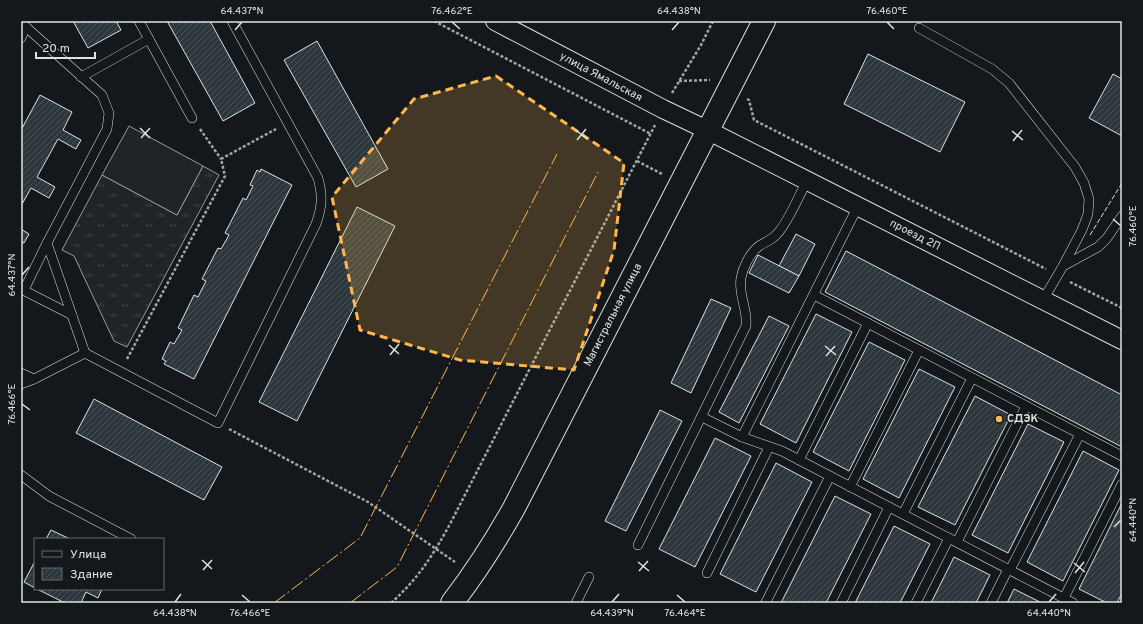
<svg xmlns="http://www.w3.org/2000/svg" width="1143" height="624" viewBox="0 0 1143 624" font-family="Overpass,sans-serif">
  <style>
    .grass { fill: url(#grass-tufts); stroke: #939e99 }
    .garden { fill: #202428; stroke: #939e99 }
    .building { fill: url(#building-hatch); stroke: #d8e6dc }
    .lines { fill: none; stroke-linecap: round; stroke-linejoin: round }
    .lane-casing { stroke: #d8e6dc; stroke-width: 10 }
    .street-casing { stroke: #d8e6dc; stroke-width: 20 }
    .secondary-casing { stroke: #d8e6dc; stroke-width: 24 }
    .path { stroke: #9da8a2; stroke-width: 2.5; stroke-dasharray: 3 2; stroke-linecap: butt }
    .lane { stroke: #14181c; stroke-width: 9 }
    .street { stroke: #14181c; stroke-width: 18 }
    .secondary { stroke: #14181c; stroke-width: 22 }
    .fence { stroke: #d8e6dc; stroke-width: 1; stroke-dasharray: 5 2; stroke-linecap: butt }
    .power { stroke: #ffb74d; stroke-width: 1; stroke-dasharray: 14 3 2 3; stroke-linecap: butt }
    .marked { fill: #ffb74d; fill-opacity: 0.2; stroke: #ffb74d; stroke-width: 3; stroke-dasharray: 8 5; stroke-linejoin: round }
    .ticks { fill: none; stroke: #d8e6dc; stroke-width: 1.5 }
    .poi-dot { fill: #ffb74d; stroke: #14181c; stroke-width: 1.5 }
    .labels { text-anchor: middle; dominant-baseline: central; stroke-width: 3; stroke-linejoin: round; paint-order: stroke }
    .street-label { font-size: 11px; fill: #d8e6dc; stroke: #14181c }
    .poi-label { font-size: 11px; font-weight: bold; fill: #d8e6dc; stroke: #14181c; text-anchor: start }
    .neatline { fill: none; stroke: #d8e6dc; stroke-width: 1.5 }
    .ticks-label { font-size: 10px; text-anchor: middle; fill: #d8e6dc }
  </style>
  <defs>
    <pattern id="grass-tufts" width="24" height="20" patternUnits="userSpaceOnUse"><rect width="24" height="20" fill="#202428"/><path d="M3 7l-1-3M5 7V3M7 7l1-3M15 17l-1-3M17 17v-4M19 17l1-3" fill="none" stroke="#404447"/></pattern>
    <pattern id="building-hatch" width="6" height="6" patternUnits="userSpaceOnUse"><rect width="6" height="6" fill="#2c363c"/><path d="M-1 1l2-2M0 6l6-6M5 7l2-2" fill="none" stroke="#4a5358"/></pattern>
  </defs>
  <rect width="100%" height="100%" fill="#14181c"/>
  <path class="grass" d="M203,166L219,175L127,347L114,341L74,256L62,250L102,175L177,215Z"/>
  <path class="garden" d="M129,126L203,166L177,215L102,175Z"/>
  <g class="building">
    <path d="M73,21H116L121,30L88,48Z"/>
    <path d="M167,21H210L255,103L223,121Z"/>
    <path d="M317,41L388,169L356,187L284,60Z"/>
    <path d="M868,54L965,102L940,152L844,104Z"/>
    <path d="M1113,74L1122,79V136L1089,118Z"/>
    <path d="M40,95L72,112L63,130L81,140L76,149L58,139L37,177L55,187L49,198L31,188L21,206V130Z"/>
    <path d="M261,169L292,185L194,379L164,364L166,361L162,359L170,342L174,344L182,330L178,328L194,295L198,297L206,281L202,279L218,248L221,249L229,235L225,233L243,198L246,200L253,186L250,185L257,170L260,172Z"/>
    <path d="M357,207L395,226L297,421L259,402Z"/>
    <path d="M21,229L29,234L24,243L21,242Z"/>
    <path d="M796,234L815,244L799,276L779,266Z"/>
    <path d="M846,251L1122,395V447L825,292Z"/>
    <path d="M758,255L799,276L789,293L749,273Z"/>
    <path d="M711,299L731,308L691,393L671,383Z"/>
    <path d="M816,314L852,332L796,443L760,424Z"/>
    <path d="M769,316L789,326L739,423L719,412Z"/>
    <path d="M869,342L905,360L849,471L813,452Z"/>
    <path d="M919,369L955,387L899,498L863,479Z"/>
    <path d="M975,396L1011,415L955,525L918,507Z"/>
    <path d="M94,399L222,467L204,500L76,433Z"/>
    <path d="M660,410L682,421L626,531L605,521Z"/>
    <path d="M1028,424L1064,442L1008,553L972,535Z"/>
    <path d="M715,438L751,456L695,567L659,549Z"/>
    <path d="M1083,451L1119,470L1063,581L1027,562Z"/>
    <path d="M776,463L812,482L756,592L720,574Z"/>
    <path d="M835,496L871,514L826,603H781Z"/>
    <path d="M1122,503V593L1117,603H1107L1079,589Z"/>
    <path d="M894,526L930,544L900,603H855Z"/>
    <path d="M51,530L70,539H46Z"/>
    <path d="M954,557L990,575L976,603H931Z"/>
    <path d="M35,561V588L24,582Z"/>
    <path d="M37,589H102L98,598L86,592L81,603H65Z"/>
    <path d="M1014,589L1042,603H1007Z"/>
  </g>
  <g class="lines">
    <defs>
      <g id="lane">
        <path d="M139,21L192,118"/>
        <path d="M21,22L26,27L21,38"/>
        <path d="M919,28L992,69L1009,83L1075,167L1084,183L1089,199L1088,214L1082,230L1063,266"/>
        <path d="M81,77L149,39"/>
        <path d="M47,243L85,353"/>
        <path d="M21,289L72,315"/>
        <path d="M24,290L47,243L107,129L109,113L102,95L26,27"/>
        <path d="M814,295L1122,456"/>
        <path d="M1043,300L1063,266L1098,247L1107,238L1122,216"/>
        <path d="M21,373L34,379"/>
        <path d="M21,384L34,379L85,353L218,423L316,224C322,207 323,197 318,178L232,21"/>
        <path d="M702,417L742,437L782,451L1073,603"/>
        <path d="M742,437L858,206"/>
        <path d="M799,460L868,323"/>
        <path d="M21,475L49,496L131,539"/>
        <path d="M850,487L919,350"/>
        <path d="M903,514L972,378"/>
        <path d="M957,542L1026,406"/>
        <path d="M638,545L746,326C748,310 738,294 741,278C743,267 750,253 759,246C765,242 772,240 777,234C789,221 798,197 807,181"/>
        <path d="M1010,570L1080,434"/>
        <path d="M707,573L769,447"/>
        <path d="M1064,598L1122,484"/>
        <path d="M766,602L830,476"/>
        <path d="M576,603L589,577"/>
        <path d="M841,603L889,507"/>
        <path d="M916,603L949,538"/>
        <path d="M991,603L1008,569"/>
      </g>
      <path id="street" d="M495,21L663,109L707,130L1122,340"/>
      <path id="secondary" d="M452,603C475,573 495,542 514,508L764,21"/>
    </defs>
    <use href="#lane" class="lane-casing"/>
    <use href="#street" class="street-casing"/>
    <use href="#secondary" class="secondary-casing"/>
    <g class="path">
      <path d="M434,21L651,134"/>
      <path d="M679,81L710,80"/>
      <path d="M672,93L701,45L713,21"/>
      <path d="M747,99L749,100L754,120L1046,269"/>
      <path d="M200,129L221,159"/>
      <path d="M637,161L662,174"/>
      <path d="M1070,282L1122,308"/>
      <path d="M127,359L225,176L221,159L276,129"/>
      <path d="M229,429L368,502L455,562"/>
      <path d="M391,603C418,579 433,555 450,524L655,125"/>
    </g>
    <use href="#lane" class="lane"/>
    <use href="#street" class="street"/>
    <use href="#secondary" class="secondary"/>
    <path class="fence" d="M1090,235L1122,183"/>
    <g class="power">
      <path d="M274,603L360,538L557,154"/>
      <path d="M350,603L397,567L598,172"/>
    </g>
  </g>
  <path class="marked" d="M496,76L624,163L614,250L574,370L460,360L360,330L332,197L414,99Z"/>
  <path class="ticks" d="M452,22L460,29M887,22L894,29M235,30L242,22M672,30L679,22M140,128L150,138M576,130L587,139M1012,131L1023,140M141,138L150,128M577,140L586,129M1013,141L1022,130M1113,219L1121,226M22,275L29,267M389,345L399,354M825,346L836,355M390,355L399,344M826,356L835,346M22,404L30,410M1114,527L1121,520M202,560L212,569M638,562L649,571M1074,563L1085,572M203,570L212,560M639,571L648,561M1075,573L1084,562M242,595L250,602M677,595L685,602M175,602L181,594M612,602L619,594M1049,602L1056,594"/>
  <circle class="poi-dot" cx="999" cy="419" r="4"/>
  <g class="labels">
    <g class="street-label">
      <text transform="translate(601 77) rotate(28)">улица Ямальская</text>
      <text transform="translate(915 235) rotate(27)">проезд 2П</text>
      <text transform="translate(613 315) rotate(-63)">Магистральная улица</text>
    </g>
    <g class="poi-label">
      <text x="1007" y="419">СДЭК</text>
    </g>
  </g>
  <rect width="1143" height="624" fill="none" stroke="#14181c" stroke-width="44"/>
  <rect x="34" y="538" width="130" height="52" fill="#14181c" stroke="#626a69"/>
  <rect x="42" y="551" width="20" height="6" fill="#14181c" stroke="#626a69"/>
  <text x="70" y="558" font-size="12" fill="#d8e6dc">Улица</text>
  <rect x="42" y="568" width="20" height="12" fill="url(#building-hatch)" stroke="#626a69"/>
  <text x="70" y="578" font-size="12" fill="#d8e6dc">Здание</text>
  <path d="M36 52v6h59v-6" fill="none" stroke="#d8e6dc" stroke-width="2"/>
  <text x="42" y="52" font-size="12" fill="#d8e6dc" stroke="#14181c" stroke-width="3" paint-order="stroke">20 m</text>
  <rect x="22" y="22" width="1099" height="580" class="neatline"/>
  <g class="ticks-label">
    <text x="242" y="14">64.437°N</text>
    <text x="452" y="14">76.462°E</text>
    <text x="679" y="14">64.438°N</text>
    <text x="887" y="14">76.460°E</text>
    <text transform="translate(1132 226) rotate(-90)" y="4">76.460°E</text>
    <text transform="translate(11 275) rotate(-90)" y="4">64.437°N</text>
    <text transform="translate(11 404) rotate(-90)" y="4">76.466°E</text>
    <text transform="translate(1132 520) rotate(-90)" y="4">64.440°N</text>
    <text x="175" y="616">64.438°N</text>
    <text x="250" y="616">76.466°E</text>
    <text x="612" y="616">64.439°N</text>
    <text x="685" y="616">76.464°E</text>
    <text x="1049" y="616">64.440°N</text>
  </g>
</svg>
